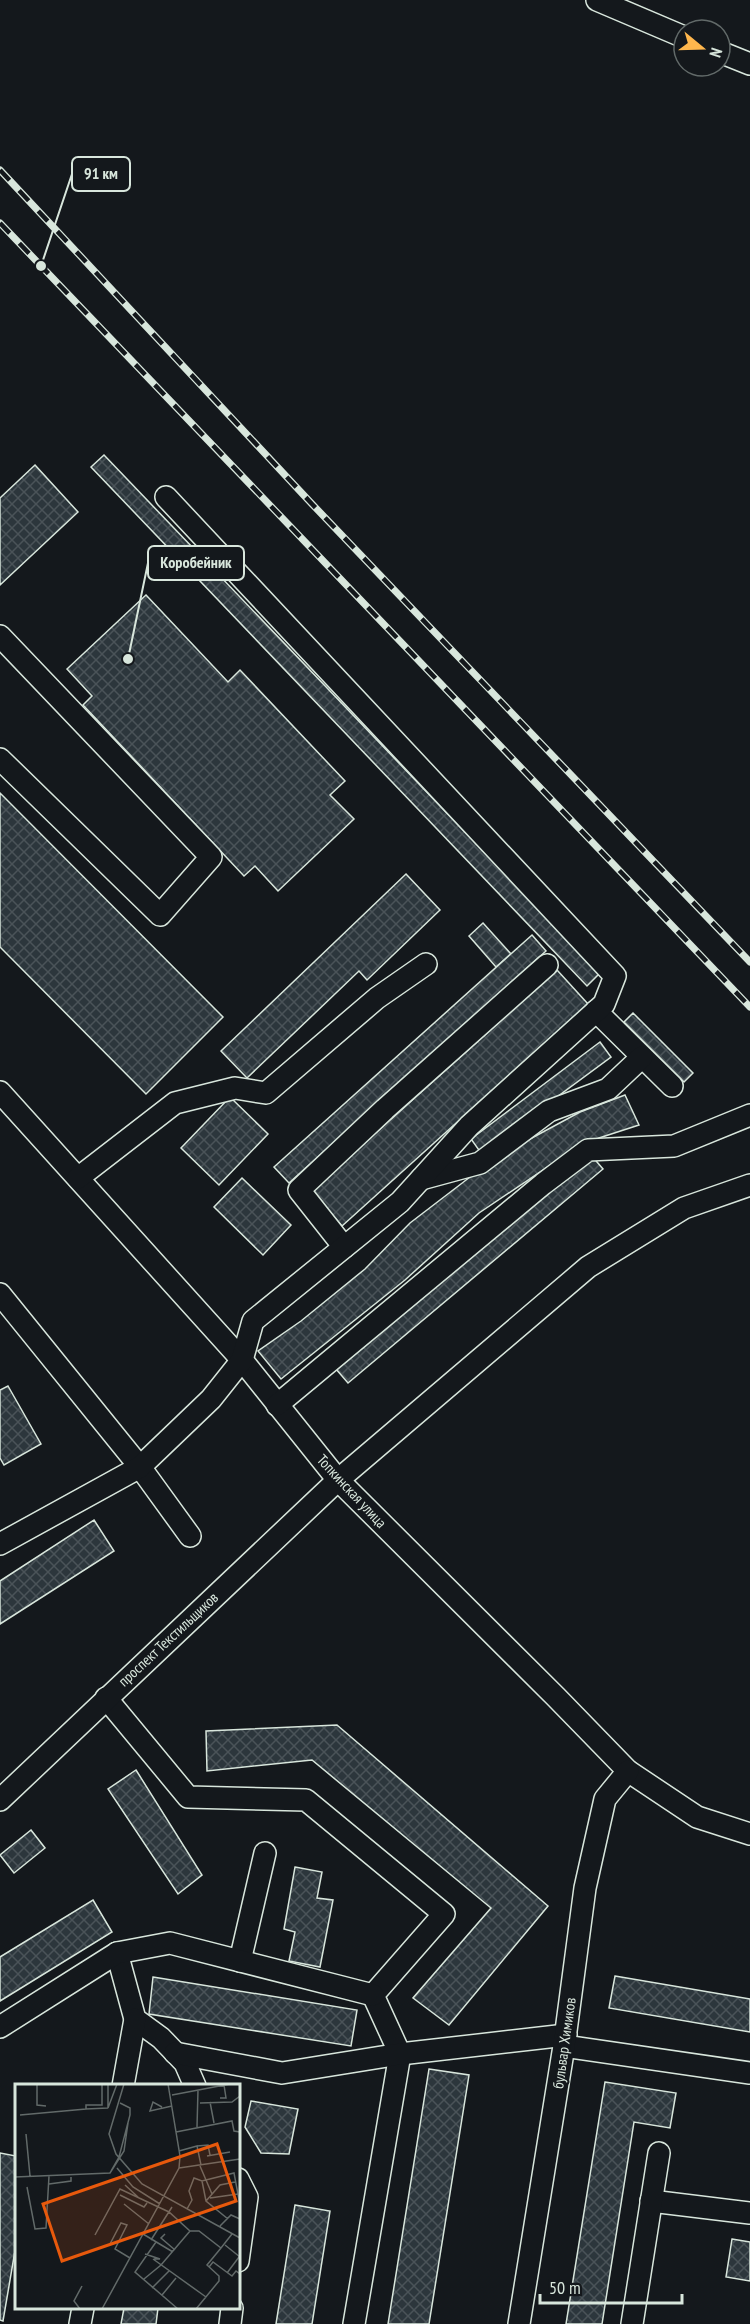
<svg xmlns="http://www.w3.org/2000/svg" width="750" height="2324" viewBox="0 0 750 2324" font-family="'PT Sans Narrow',sans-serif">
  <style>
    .building { fill: url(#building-cross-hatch); stroke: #d8e6dc; stroke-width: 1.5 }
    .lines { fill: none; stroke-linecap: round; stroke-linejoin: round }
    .minor-casing { stroke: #d8e6dc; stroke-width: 24 }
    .minor { stroke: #14181c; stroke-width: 21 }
    .rail-casing { stroke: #d8e6dc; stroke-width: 7 }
    .rail { stroke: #14181c; stroke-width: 4.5; stroke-dasharray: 14; stroke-linecap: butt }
    .labels { text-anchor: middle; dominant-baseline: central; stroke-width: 4.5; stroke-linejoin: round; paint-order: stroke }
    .street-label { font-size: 15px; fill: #d8e6dc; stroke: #14181c }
    .inset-road { fill: none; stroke: #626a69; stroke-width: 1.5 }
    .view { fill: #e8590c; fill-opacity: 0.15; stroke: #e8590c; stroke-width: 3 }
    .inset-edge { fill: none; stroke: #d8e6dc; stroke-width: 3 }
    .leader { fill: none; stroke: #d8e6dc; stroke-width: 2 }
    .callout-dot { fill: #d8e6dc; stroke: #14181c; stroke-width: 2 }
    .callout { fill: #14181c; stroke: #d8e6dc; stroke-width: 2 }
    .callout-label { font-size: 16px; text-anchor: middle; font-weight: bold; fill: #d8e6dc }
  </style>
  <defs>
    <pattern id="building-cross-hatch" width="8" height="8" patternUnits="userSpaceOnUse" patternTransform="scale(1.5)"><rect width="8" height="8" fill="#2c363c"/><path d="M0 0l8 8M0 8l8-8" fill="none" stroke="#4a5358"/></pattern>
  </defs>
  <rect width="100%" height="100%" fill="#14181c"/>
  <g class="building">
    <path d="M104,455L600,973L587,986L91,467Z"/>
    <path d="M35,465L78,512L0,585V498Z"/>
    <path d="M146,595L228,682L240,670L345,781L330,795L354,819L278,891L255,866L244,876L83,705L92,696L67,669Z"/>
    <path d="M0,793L223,1017L146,1094L0,947Z"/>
    <path d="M406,874L440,910L367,980L359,971L247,1078L221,1051Z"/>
    <path d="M483,923L511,954L496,967L469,936Z"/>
    <path d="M532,935L546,951L289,1183L274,1167Z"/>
    <path d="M557,970L588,1004L342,1226L311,1191Z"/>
    <path d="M633,1013L693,1073L684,1082L624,1022Z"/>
    <path d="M600,1042L611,1057L481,1153L471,1139Z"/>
    <path d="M625,1095L639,1125L599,1138L558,1160L479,1213L405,1280L281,1379L258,1351L301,1321L365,1269L410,1223L470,1177L517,1146L580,1112Z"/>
    <path d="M230,1097L268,1134L219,1185L181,1148Z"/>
    <path d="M591,1155L603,1169L348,1383L336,1369Z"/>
    <path d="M242,1178L291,1225L263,1255L214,1207Z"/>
    <path d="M8,1386L41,1444L4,1465L0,1458V1390Z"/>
    <path d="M94,1520L114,1551L0,1624V1581Z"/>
    <path d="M337,1725L548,1906L449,2025L413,1998L491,1908L312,1760L207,1771L206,1731Z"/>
    <path d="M136,1770L202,1875L178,1894L108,1789Z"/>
    <path d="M31,1830L45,1848L14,1873L0,1855Z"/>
    <path d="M295,1867L322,1872L317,1898L333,1900L320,1967L289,1961L295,1932L284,1929Z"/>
    <path d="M93,1900L112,1932L0,2001V1957Z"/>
    <path d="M615,1976L750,1999V2032L609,2008Z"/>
    <path d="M153,1977L357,2010L351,2046L149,2014Z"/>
    <path d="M429,2069L469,2075L429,2324H388Z"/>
    <path d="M605,2082L676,2093L670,2128L634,2122L602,2324H566Z"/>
    <path d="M251,2101L298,2109L289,2154L261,2153L245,2127Z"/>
    <path d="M0,2153L16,2156V2245L3,2321L0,2320Z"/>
    <path d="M295,2205L330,2211L312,2324H276Z"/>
    <path d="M732,2239L750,2242V2281L726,2277Z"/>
    <path d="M124,2308H158L156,2324H121Z"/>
  </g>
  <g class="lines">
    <defs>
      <g id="minor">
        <path d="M597,0L684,37"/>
        <path d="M720,52L750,64"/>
        <path d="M0,636L211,857L160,915L0,759"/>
        <path d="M596,1011L672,1086"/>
        <path d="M0,1092L242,1360L338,1480L556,1697L628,1771L697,1817L750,1834"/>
        <path d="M78,1178L175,1103L235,1088L266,1093L377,998L426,964"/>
        <path d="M421,1179L480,1163L549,1111L608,1089L642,1057"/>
        <path d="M344,1247L299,1190L385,1109L547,965"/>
        <path d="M0,1294L140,1467L190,1536"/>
        <path d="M277,1405L543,1184L588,1150L674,1146L750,1115"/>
        <path d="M0,1544L140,1467L211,1399L242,1360L253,1321L400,1202L469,1126L604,1004L615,976L166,497"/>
        <path d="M106,1698L188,1797L306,1800L444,1914L373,1995L400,2054L354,2324"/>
        <path d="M0,1800L338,1480L588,1267L684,1208L750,1185"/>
        <path d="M117,1953L135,2019L161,2038L185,2063L195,2086"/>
        <path d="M240,1961L265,1853"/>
        <path d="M0,2027L117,1953L170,1943L373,1995"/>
        <path d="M564,2046L750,2073"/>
        <path d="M175,2053L282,2073L400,2054L566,2035"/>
        <path d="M123,2086L135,2019"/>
        <path d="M238,2179L247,2197L238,2261"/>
        <path d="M651,2201L750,2213"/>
        <path d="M80,2324L83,2308"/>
        <path d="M230,2324L232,2308"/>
        <path d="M519,2324L564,2046L585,1888L605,1799L628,1771"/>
        <path d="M632,2324L659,2153"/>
      </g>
    </defs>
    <use href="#minor" class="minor-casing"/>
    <use href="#minor" class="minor"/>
    <defs>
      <g id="rail">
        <path d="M0,170L312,504L750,962"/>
        <path d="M0,223L750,1007"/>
      </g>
    </defs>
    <use href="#rail" class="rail-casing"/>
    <use href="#rail" class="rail"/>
  </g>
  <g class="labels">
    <g class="street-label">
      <text transform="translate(352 1491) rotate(47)">Топкинская улица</text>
      <text transform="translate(168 1639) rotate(-43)">проспект Текстильщиков</text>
      <text transform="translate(564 2043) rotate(-82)">бульвар Химиков</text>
    </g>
  </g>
  <g transform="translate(15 2084)">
    <rect width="225" height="225" fill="#14181c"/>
    <path class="inset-road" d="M22,0V21L31,22M87,0V21H71V25L93,24M93,0V24L102,0M109,0L94,50L101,70L127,100L225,154M157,11L215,0M205,14H211L209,1M195,18L199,39M185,19L217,18L225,12M147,23L138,18L135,27L157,22M5,31L71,25M182,43L183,6M161,48L217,37L219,47L225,48M11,50L15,92M182,62L193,61L195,71M164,67L182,62L186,81M192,72L215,68M185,82L197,110M102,84L118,103L145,120M164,84L225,75M96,87L104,73L115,31V24L105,19M0,93L95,89L109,67L113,39M187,97L191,117L213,135M34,100L56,97V93M110,101L124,114M12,103L20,145L31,144L34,92M105,111L129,123L132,119M195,114L223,110M191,117L205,101L220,98M109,120L134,140M172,125L177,116L174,107L179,94L187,97L219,89L225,121M205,142L216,131L225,135M128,150L158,168M150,150L146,154L160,166M80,151L105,105L154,128L175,147H184L206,164L217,150M136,156L157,123M141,158L120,188L163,225M95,160L106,139L112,141L100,165L115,174M210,161L225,173M130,170L145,175H139M138,175L191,213M194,183L198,178L217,192L221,187L225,190M212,189L224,173M129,195L146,181L175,147M137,204L154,187M147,211L161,194M65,225L59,217L67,202M87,225L164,84L165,72L153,0M181,225L204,197V192L192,181L206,164"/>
    <path class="view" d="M202,60L221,117L47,177L28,120Z"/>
    <rect width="225" height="225" class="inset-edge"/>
  </g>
  <path class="leader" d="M41 266L72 174M128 659L148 563"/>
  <g class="callout-dot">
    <circle cx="41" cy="266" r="6"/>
    <circle cx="128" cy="659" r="6"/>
  </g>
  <g class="callout">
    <rect x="72" y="157" width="58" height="34" rx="6"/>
    <rect x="148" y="546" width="96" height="34" rx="6"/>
  </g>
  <g class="callout-label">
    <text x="101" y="179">91 км</text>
    <text x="196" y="568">Коробейник</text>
  </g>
  <g transform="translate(702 48) rotate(109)"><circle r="28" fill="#14181c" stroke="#626a69" stroke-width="1.5"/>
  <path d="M0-4.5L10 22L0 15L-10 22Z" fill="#ffb74d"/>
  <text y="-9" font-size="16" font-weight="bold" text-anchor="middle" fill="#d8e6dc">N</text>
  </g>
  <path d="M540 2294v9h142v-9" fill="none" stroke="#d8e6dc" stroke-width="3"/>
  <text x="549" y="2294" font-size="18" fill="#d8e6dc" stroke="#14181c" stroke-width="4.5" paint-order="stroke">50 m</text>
</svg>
